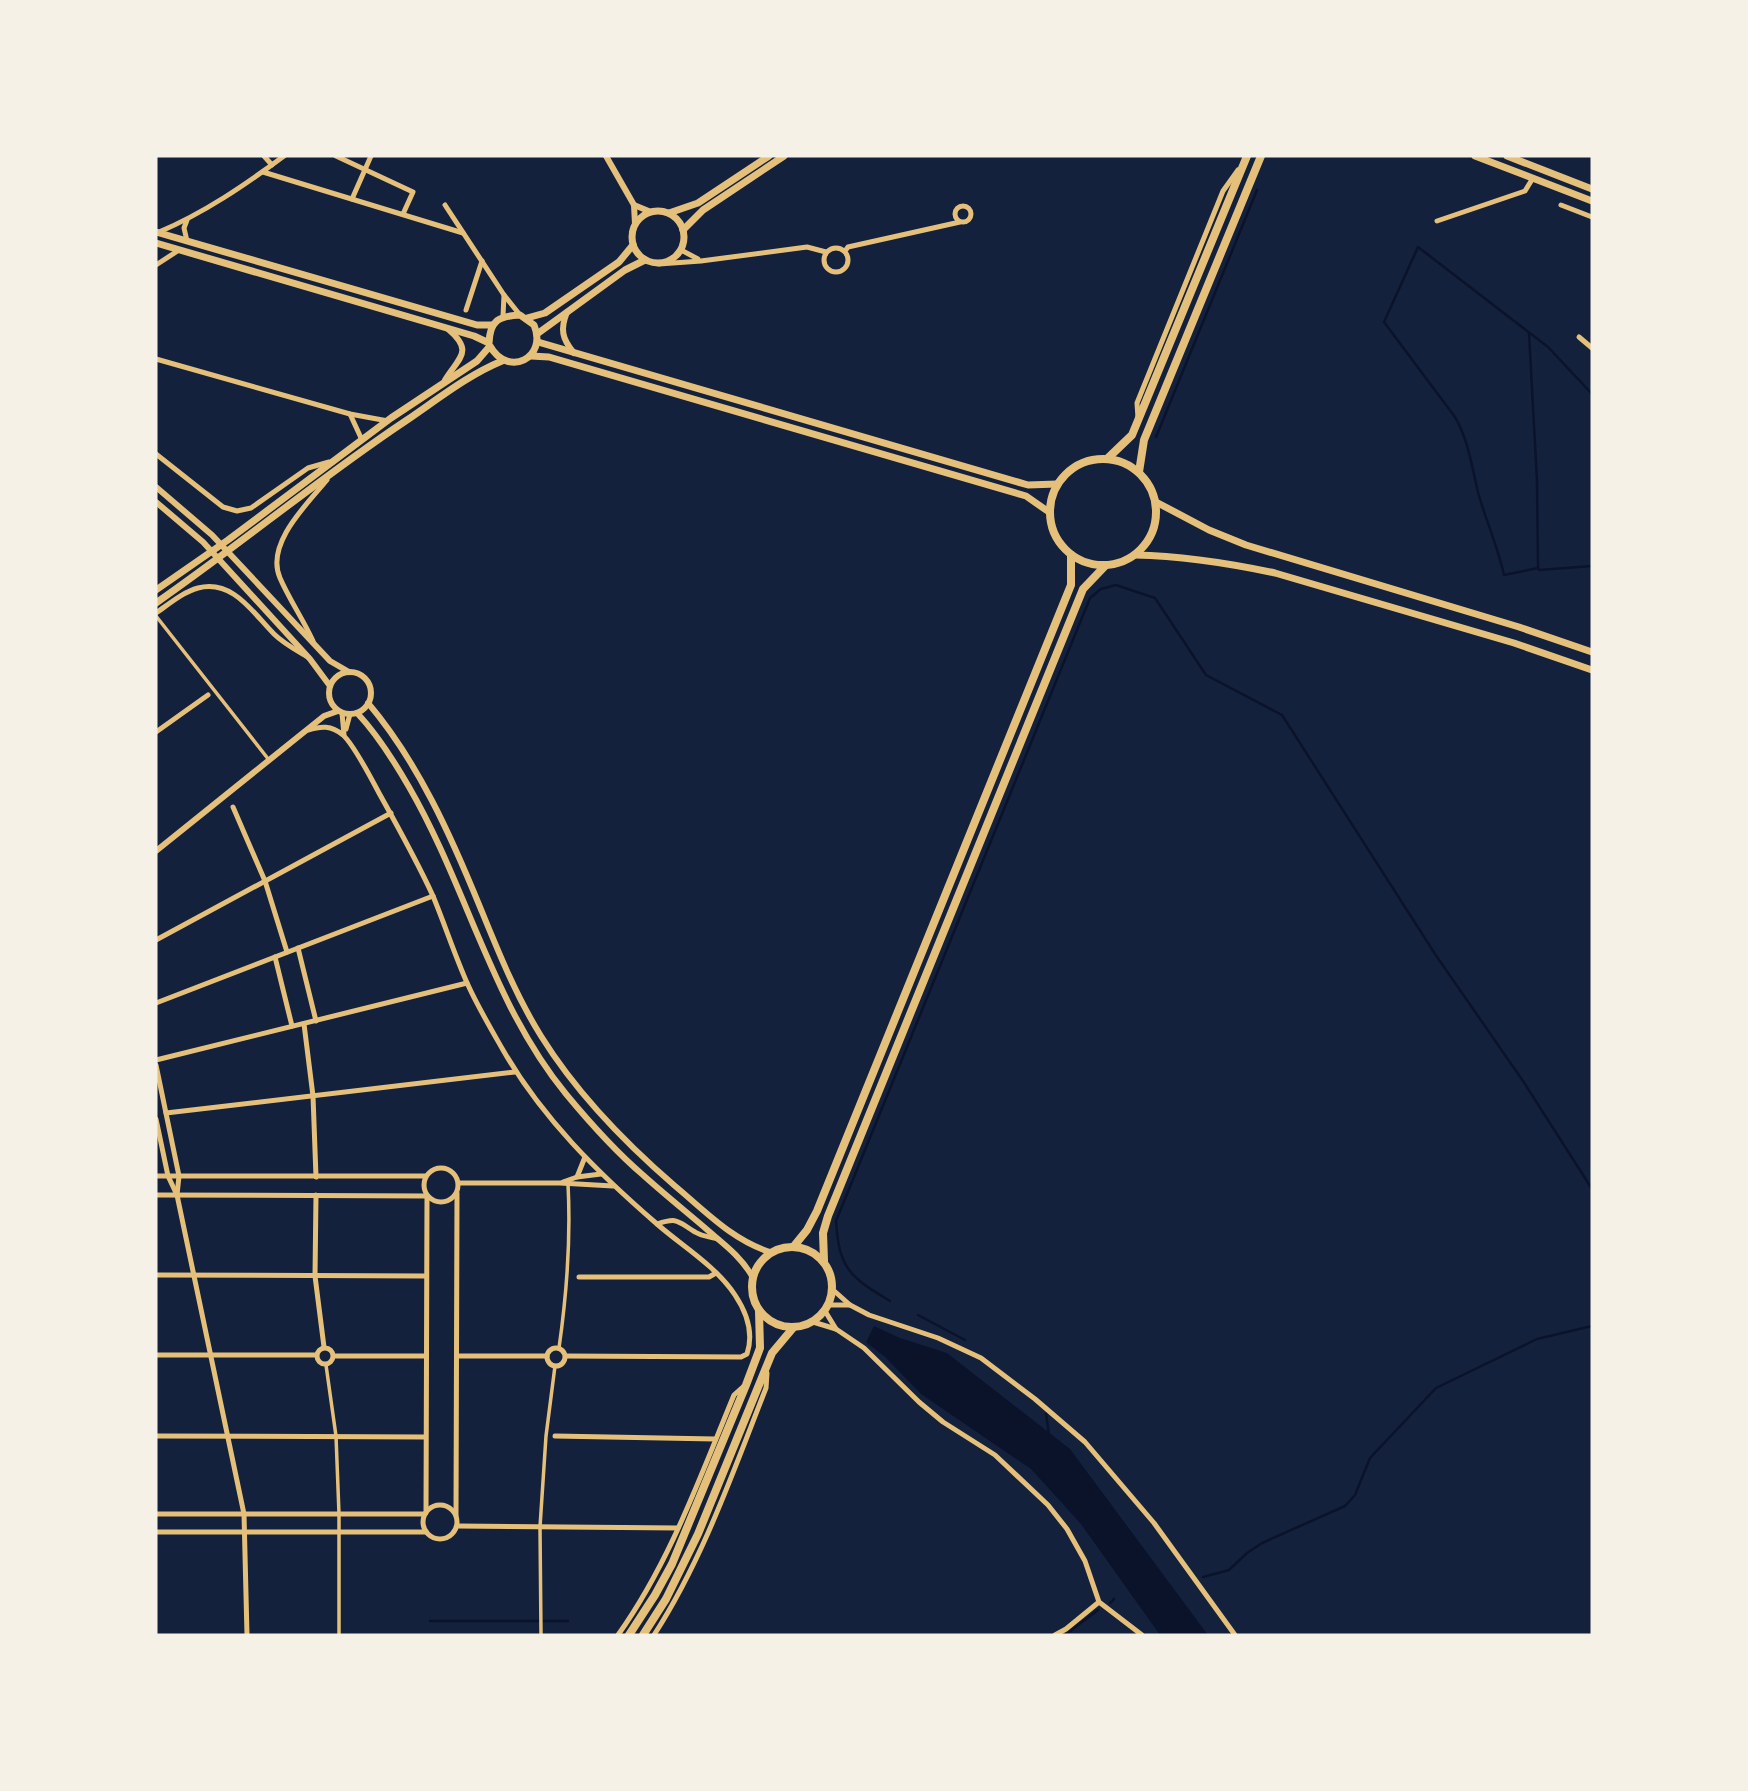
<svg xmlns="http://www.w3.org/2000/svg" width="1748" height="1791" viewBox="0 0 1748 1791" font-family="Raleway,sans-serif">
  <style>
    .water { fill: #0b132b }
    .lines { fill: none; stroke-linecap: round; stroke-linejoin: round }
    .stream { stroke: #0b132b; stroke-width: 2.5 }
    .pedestrian { stroke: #e5c07b; stroke-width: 3.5 }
    .minor { stroke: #e5c07b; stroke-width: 5 }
    .tertiary { stroke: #e5c07b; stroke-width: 6 }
    .secondary { stroke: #e5c07b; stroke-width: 7 }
    .primary { stroke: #e5c07b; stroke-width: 8 }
  </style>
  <rect width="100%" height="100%" fill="#14213d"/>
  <path class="water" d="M874,1326L900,1338L947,1353L1070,1449L1208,1635H1160L1081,1524L1031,1469L921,1394L885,1357L866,1342Z"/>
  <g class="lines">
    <g class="stream">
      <path d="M1529,333L1537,481L1538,567"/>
      <path d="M1592,394L1548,347L1418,247L1384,322L1455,417C1469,441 1472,469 1479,496C1487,523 1498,548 1504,575L1538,568L1539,570L1592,566"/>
      <path d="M1156,437L1257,190"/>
      <path d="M890,1301C850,1277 839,1269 836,1221L1090,598L1101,589L1116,585L1155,598L1206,675L1282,715L1435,954L1523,1081L1592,1189"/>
      <path d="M918,1315L965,1340"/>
      <path d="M1046,1414L1049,1435"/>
      <path d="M1203,1577L1229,1570L1247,1553L1262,1543L1345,1506L1355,1495L1370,1458L1436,1388L1537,1339L1592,1326"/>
      <path d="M1110,1603L1114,1599"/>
      <path d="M430,1621H568"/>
      <path d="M1065,1635L1098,1610"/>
    </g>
    <g class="pedestrian">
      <path d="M156,616L269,760"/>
      <path d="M559,1348C567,1292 571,1240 568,1184"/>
      <path d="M326,1365L336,1436L339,1514V1635"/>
      <path d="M541,1635L540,1527L546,1436L555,1366"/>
    </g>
    <g class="minor">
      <path d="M264,156L272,165"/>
      <path d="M336,156L413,192L403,214"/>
      <path d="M263,172L463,233"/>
      <path d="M352,199L371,156"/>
      <path d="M445,205L504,295L520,315"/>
      <path d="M1561,205L1592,217"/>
      <circle cx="963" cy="214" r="8"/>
      <path d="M1437,221L1525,191L1533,178"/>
      <path d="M159,232C204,213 245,185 284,156"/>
      <path d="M187,241L184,228L187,220"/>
      <circle cx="836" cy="260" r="12"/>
      <path d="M681,250L698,259"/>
      <path d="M845,251L848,247L960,222"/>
      <path d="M659,264L701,261L807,247L826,252"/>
      <path d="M156,265L179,250"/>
      <path d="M466,310L482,261"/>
      <path d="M503,316L504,295"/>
      <path d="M1579,337L1592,348"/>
      <path d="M156,359L350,414L388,421"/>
      <path d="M350,414L362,440"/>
      <path d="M1138,418L1137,403L1223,191L1238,170"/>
      <path d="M156,454L223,507L237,511L251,508L308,468L329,462"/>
      <path d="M156,613C169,604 183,592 198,588C233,579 253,613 274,634C283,643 294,649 306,656"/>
      <path d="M313,641C303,619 289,599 280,578C265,544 307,504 327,480"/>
      <path d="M342,713L344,735"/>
      <path d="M346,729L350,714"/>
      <path d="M308,730C321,726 331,725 343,735C354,745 371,778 379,793C398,827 417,861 433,896C445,925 455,956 468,985C478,1007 491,1029 503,1050C542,1118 598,1173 657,1224C682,1246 716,1266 735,1295C747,1313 754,1333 747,1354L741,1357L566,1356"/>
      <path d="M156,732L208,695"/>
      <path d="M233,807L265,881L287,952"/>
      <path d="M156,940L391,813"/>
      <path d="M298,948L316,1021"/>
      <path d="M275,957L292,1026"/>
      <path d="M156,1003L433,896"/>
      <path d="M304,1024L313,1096L316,1177"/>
      <path d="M156,1060L467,983"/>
      <path d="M156,1065L179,1176L177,1195"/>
      <path d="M166,1113L515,1072"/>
      <path d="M156,1119L168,1176L177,1195L244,1514L247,1635"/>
      <circle cx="441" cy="1185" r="17"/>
      <path d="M156,1176H426"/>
      <path d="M577,1177L601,1174"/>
      <path d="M563,1182L577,1177L585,1157"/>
      <path d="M459,1183H560L613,1186"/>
      <path d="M156,1195L427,1196"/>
      <path d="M316,1195L315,1276L324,1347"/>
      <path d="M657,1224C678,1217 677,1221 695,1232C701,1236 710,1237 718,1239"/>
      <path d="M156,1275L425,1276"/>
      <path d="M579,1277H709L716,1273"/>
      <path d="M832,1289L850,1305L869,1315L938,1338L981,1358L1035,1399L1085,1442L1154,1523L1235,1635"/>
      <path d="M828,1305H850"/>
      <path d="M825,1311L836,1329"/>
      <path d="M813,1322L836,1329L864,1348L919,1402L943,1422L995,1455L1048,1505L1067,1529L1085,1561L1099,1602L1142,1635"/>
      <circle cx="325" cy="1356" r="8"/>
      <circle cx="556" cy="1357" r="9"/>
      <path d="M156,1355H316"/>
      <path d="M334,1356H425"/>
      <path d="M457,1356H547"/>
      <path d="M156,1436L425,1437"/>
      <path d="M555,1436L715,1439"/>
      <circle cx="440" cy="1522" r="17"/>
      <path d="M426,1513L427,1196"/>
      <path d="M156,1514H425"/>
      <path d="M456,1515L457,1193"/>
      <path d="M458,1526L678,1528"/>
      <path d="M156,1532H426"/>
      <path d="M618,1635C670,1562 700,1477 734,1395L744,1386"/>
      <path d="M654,1635C703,1559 733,1472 766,1388L767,1373"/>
      <path d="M1055,1635L1066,1629L1099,1602"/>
    </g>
    <g class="tertiary">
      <path d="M606,156L634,205L635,224"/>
      <path d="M634,205L651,212"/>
      <path d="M567,312C560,329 562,339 574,353"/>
      <path d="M445,380C458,358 475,352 448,329"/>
      <path d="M156,487L212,535L330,661L349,672"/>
      <path d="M156,502L203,542L310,659L330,686"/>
      <circle cx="350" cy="693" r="21"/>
      <path d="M368,703C418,762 451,836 480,907C498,951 516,996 541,1036C577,1094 624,1142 675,1186C705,1211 732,1240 770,1252"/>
      <path d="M357,713C378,735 394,761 409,787C467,887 492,1004 566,1094C590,1123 615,1151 643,1175C663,1193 684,1210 704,1227C722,1243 740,1255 752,1276"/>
      <path d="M156,851L324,716L338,711"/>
    </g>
    <g class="secondary">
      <path d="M1475,156L1592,201"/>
      <path d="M1507,156L1592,189"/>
      <circle cx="658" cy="237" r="26"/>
      <path d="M669,213L698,203L769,156"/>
      <path d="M683,230L703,210L784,156"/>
      <path d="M156,232L477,325H493"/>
      <path d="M156,243L474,336L489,343C490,320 499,316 520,315L534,325C548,358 508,378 490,346L477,361L391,418L228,540L156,590"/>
      <path d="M527,318L545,313L619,262L633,245"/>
      <path d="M537,334L625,270L645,260"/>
      <path d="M538,342L1028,485L1057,484"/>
      <path d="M531,356L549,357L1026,496L1049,512"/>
      <path d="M1156,502L1209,530L1246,545L1519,627L1592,652"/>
      <path d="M1135,555C1183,556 1228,563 1275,573L1514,643L1592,670"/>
      <path d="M156,603C241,544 321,477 407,420C438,399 468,375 502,361"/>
    </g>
    <g class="primary">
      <path d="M1108,458L1132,435L1247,156"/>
      <circle cx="1103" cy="512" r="53"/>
      <path d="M1139,472L1144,440L1261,156"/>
      <path d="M794,1246L807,1230L817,1211L1071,585V555"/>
      <circle cx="792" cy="1287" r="40"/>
      <path d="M824,1261L823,1233L828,1216L1083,589L1105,566"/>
      <path d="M629,1635L655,1595L672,1564L746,1385L760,1348L759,1311"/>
      <path d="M643,1635L666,1599L698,1534L772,1353L793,1328"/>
    </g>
  </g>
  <rect width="1748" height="1791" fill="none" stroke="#f6f1e7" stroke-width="315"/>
</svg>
